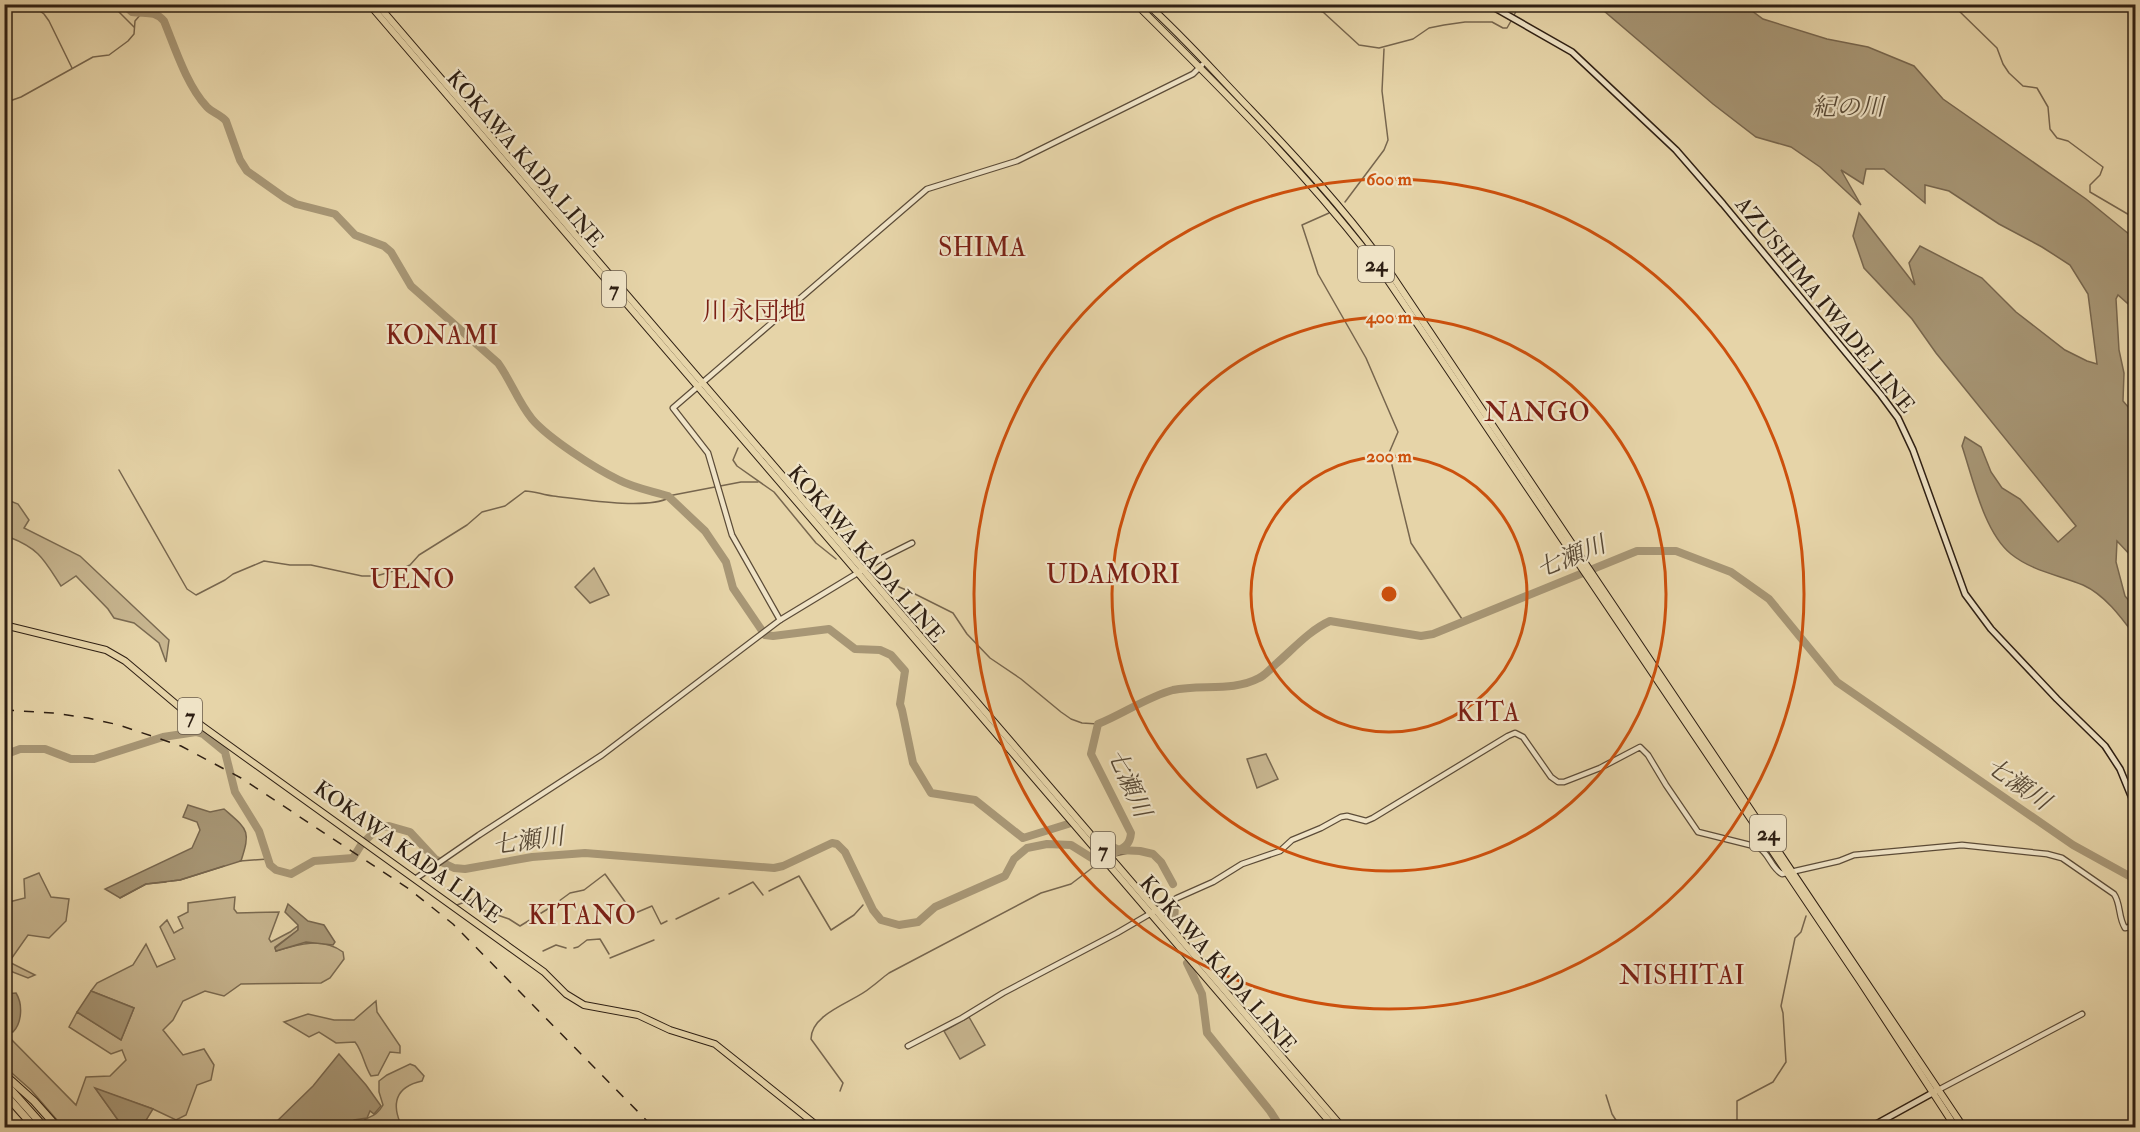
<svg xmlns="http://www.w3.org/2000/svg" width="2140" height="1132" viewBox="0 0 2140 1132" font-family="'IM FELL Double Pica','Noto Serif JP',serif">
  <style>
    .green { fill: #c7b58f; stroke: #7a6a51; stroke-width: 1.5 }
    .water { fill: #a79675; stroke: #77664e; stroke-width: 1.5 }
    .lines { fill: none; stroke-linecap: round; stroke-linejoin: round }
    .stream { stroke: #77664e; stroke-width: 1.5 }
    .river { stroke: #a79675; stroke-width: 8 }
    .tertiary-casing { stroke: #5c4c38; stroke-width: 7 }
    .secondary-casing { stroke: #2e1f13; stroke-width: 8 }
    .primary-casing { stroke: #2e1f13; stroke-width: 8 }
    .trunk-casing { stroke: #2e1f13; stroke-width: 8 }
    .motorway-casing { stroke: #2e1f13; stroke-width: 9 }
    .tertiary { stroke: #efe3c6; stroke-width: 4.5 }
    .secondary { stroke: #efe3c6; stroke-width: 5 }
    .primary { stroke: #e6d4a8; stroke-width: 6 }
    .trunk { stroke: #e6d4a8; stroke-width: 6 }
    .motorway { stroke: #e6d4a8; stroke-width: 7 }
    .rail { stroke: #2e1f13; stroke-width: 1.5; stroke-dasharray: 10 10; stroke-linecap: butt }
    .ring { fill: none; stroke: #cc500d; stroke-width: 3 }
    .labels { text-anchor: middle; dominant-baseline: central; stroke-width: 4.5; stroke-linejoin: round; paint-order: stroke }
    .shield { fill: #efe3c6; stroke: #685a49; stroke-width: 1.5 }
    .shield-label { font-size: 21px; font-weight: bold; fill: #2e1f13 }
    .street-label { font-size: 22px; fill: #2e1f13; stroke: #efe3c6 }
    .water-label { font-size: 24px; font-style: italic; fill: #584935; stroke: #efe3c6 }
    .quarter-label { font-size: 26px; fill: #7a1f14; stroke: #efe3c6 }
    .centre { fill: #cc500d; stroke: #efe3c6; stroke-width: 3 }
    .ring-label { font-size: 18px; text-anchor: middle; font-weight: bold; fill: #cc500d; stroke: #efe3c6; stroke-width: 4.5; stroke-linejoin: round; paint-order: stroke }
  </style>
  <rect width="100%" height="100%" fill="#e6d4a8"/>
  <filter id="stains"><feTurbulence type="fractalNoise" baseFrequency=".00333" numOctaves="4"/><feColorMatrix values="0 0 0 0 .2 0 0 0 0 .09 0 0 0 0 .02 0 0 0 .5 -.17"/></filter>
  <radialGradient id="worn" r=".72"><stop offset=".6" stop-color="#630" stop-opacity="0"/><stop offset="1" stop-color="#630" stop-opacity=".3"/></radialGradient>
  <g class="green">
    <path d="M5,499L18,504L29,520L24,528L80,556L169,640L166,662L159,643L134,623L114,618L108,609L76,576L61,586C44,560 40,549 9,537L5,541Z"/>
    <path d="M594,568L609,595L590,603L575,587Z"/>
    <path d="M1266,754L1278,779L1257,788L1247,759Z"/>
    <path d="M39,873L51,897L69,899L66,921L49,938L28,935L9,962L35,975L28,978L5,969V905L9,902L25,898L24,879Z"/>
    <path d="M235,897L234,909L237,913L279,912L269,939L271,942L290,932L299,925L298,930L275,947L276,951C299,944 322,937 343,952L344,959L330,978L321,983L241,984L224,996L205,991L183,1001L173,1020L163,1030L183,1055L204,1049L214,1065L211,1080L197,1085L186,1115L176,1120L153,1109L96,1089L123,1127H63L31,1090L5,1067L4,1025L10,1038L76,1105L86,1077L110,1076L126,1060L122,1050L111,1054L69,1027L77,1012L121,1040L134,1008L91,991L97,983L133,965L146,944L157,967L175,959L160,927L167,920L174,933L183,928L178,917L188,912V903Z"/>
    <path d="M376,1001L377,1012L400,1046V1053L390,1052L378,1075L371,1076C364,1065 363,1052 355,1042L336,1043L319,1032L309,1037L284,1022L308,1014L334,1020H354Z"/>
    <path d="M969,1017L985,1045L960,1059L944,1031Z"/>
    <path d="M410,1064L415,1066L424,1076L422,1081C395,1087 391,1104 402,1127H358C364,1115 375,1120 383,1105L379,1092V1081L387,1075Z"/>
  </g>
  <g class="water">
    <path d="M1597,5H1744L1763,19L1827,39L1868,47L1914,66L1943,99L2086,199L2135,239V310L2118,295L2116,299L2119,350L2124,373L2123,401L2135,415V560L2117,541L2116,562L2125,596L2135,608V636C2121,617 2105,595 2083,585C2059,575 2032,571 2011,554C1984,532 1973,479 1962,446L1965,437L1981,447L1991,472L2002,488L2020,499L2058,542L2076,526L1936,353L1912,319L1864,268L1853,236L1859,213L1915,285L1909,263L1920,246L1982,278L2016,312L2065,350L2087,361L2097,364L2088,294L2070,265L2042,247L1999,224L1949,191L1925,185V203L1884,169H1866L1863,184L1841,170L1861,205L1820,167L1791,147L1756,137L1713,104Z"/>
    <path d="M188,805L210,812L224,809C248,830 251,830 241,861L180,880L146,884L120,898L105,889L192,848L200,830L197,822L183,817Z"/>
    <path d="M288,904L308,921L324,925L335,942L333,945L306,942L276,951L275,948L298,930V925L285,912Z"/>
    <path d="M91,991L134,1008L121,1040L77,1012Z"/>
    <path d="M16,993C23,1004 22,1023 13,1032H8L5,1025V994Z"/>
    <path d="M339,1054L366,1085L381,1106L374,1114L370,1111L367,1118L354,1120L349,1127H271L313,1086Z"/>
    <path d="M95,1088L153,1109L142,1127H123Z"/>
  </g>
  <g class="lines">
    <g class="stream">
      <path d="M30,4L44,14L49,21L72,68"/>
      <path d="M111,4L134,27"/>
      <path d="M1300,4L1323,12L1359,45L1379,48L1413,39L1429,28L1444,25L1465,22H1492L1503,28H1507L1511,21"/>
      <path d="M1949,4L1958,10L1997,48L2003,64L2009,73L2023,86L2037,88L2048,107L2050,129L2057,138L2068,141L2103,167L2100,175L2090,185V192L2131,216L2136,221"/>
      <path d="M1513,17L1520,4"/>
      <path d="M4,103L21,97L93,57L109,55L128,41L134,34L135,21L141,14"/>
      <path d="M1345,202L1384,150L1388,140L1382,91L1384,49"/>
      <path d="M1329,213L1302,225L1318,274L1366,358L1398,432L1389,453L1411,543L1464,622"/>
      <path d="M738,448L733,460L737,466L774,492L816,543L836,559"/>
      <path d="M119,470L187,589L196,595L225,580L233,574L264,561L290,565H311L362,576H376L401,569L410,565L419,555L467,525L482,512L505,506L525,491C535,491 543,495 553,496C580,499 645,510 669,498"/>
      <path d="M668,496L741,482H758"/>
      <path d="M880,579L911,592L953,613L967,634L990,658L1021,679L1061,712L1071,719L1082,723L1098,724"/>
      <path d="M1115,856L1133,852"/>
      <path d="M240,861L268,859"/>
      <path d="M171,881L180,880L224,866"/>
      <path d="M769,891L799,876L831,930L854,915L863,905"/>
      <path d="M729,894L753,882L763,895"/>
      <path d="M120,898L146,884L166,882"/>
      <path d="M555,904L570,893L584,890L605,874L631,910"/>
      <path d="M457,905L475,898L480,909L509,919L520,926L551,907"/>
      <path d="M633,914L652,906L661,924L667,921"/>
      <path d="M676,919L719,898"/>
      <path d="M574,948L578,947L587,940L600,939L609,954"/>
      <path d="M543,951L556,945L566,948"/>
      <path d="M610,958L654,940"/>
      <path d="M840,1091L843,1083L811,1039C811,1013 854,1002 870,988C877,983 882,978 889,973L1041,893L1071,884L1100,862"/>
      <path d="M1606,1095L1612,1114L1621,1128"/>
      <path d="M1737,1128V1101L1773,1082L1786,1062L1783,1013L1781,1006L1795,938L1801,932L1806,916"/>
    </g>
    <g class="river">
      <path d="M123,4L132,12C145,14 155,10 164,21C175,48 187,86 207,107C213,113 221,115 226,121L240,160L247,171L285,198L296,204L335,214L355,235L384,246L391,252L411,286L498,363C511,381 518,402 532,419C548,438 596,469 619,480C634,488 652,491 668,496L705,531L726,562L733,588L765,635L773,636L829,629L855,649L880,650L891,655L905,671L900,704L902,710L913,763L931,793L975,800L1023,838L1068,824"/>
      <path d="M4,755L20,749H45L71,759H94L163,737L196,732L203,734L225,752L235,792L259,831L270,865L276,870L291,874L314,861L353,858L361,845L378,828L389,826L410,832L435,859L454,868L465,869L532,857L585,853L774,868L783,866L832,843L837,844L845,852L873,910L881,920L899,925L918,922L935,907L1005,876L1014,859L1027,848L1047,844L1071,845L1095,860L1098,859"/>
      <path d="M1106,844L1119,850L1140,851L1153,854L1161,862L1173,884"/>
      <path d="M1114,853C1124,848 1130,845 1131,833L1091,754L1098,724C1123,714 1147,697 1173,690C1201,684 1233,692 1259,678C1266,675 1271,668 1277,663C1293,649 1310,630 1330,621L1421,636L1433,634L1637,551H1676L1731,572L1769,599L1837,682L2073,845L2131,877"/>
      <path d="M1174,924L1175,904"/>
      <path d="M1187,963L1202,994L1207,1033L1270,1111L1281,1128"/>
    </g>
    <defs>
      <g id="tertiary">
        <path d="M780,620L732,535L708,453L673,408L927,189L1017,161L1193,74L1202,65"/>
        <path d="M415,879L479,835L602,755L780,620L884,557L912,543"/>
        <path d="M908,1046L962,1018L1003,993L1117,933L1177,898L1213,882L1242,864L1280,851L1292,840L1321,828L1341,817L1347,816L1366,821L1373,818L1508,736L1515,733L1523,737L1551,777L1558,782H1564L1600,768L1640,747L1648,755L1666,785L1698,832L1758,847C1769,853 1771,868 1782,874L1839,861L1854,855L1962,845L2047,854L2062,858L2114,894C2121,904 2118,917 2125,928L2131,927"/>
        <path d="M1940,1089L2082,1014"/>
      </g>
      <g id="secondary">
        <path d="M1488,4L1572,52L1676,150L1723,204L1881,395L1898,418L1913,450L1965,594L1991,629L2057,699L2105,746L2120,769L2136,808"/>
        <path d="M2136,900L2131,927L2136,940"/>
        <path d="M1869,1128L1936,1091"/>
      </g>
      <g id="primary">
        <path d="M369,4L1335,1128"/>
        <path d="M377,4L1343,1128"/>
        <path d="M4,625L106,650L125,661L202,726L544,972L566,994L584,1005L638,1015L670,1030L715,1044L820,1128"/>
      </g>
      <g id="trunk">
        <path d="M1136,4C1224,91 1311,178 1385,276L1860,981L1956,1128"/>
        <path d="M1147,4C1184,37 1216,74 1250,109C1298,159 1344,209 1385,265L1964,1128"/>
      </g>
      <g id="motorway">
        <path d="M4,1074L34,1101L58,1128"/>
        <path d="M4,1082L45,1128"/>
        <path d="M4,1093L35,1128"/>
      </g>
    </defs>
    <use href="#tertiary" class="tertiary-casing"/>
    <use href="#secondary" class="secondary-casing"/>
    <use href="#primary" class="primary-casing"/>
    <use href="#trunk" class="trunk-casing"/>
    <use href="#motorway" class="motorway-casing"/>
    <use href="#tertiary" class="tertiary"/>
    <use href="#secondary" class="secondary"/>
    <use href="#primary" class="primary"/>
    <use href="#trunk" class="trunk"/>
    <use href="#motorway" class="motorway"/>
    <path class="rail" d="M4,710L53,713L88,718L119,725L181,746L241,778L409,889L453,924L654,1128"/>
  </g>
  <g class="ring">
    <circle cx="1389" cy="594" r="138"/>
    <circle cx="1389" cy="594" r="277"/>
    <circle cx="1389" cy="594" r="415"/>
  </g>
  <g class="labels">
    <g class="shield">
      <rect x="1358" y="246" width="36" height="36" rx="4.5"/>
      <rect x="602" y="271" width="24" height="36" rx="4.5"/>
      <rect x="178" y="698" width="24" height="36" rx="4.5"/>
      <rect x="1750" y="815" width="36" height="36" rx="4.5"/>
      <rect x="1091" y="832" width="24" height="36" rx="4.5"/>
    </g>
    <g class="shield-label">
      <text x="1376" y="264">24</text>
      <text x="614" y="289">7</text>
      <text x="190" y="716">7</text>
      <text x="1768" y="833">24</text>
      <text x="1103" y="850">7</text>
    </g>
    <g class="street-label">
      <text transform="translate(525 159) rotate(49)">KOKAWA KADA LINE</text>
      <text transform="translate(1825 305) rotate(51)">AZUSHIMA IWADE LINE</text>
      <text transform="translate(866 554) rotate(49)">KOKAWA KADA LINE</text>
      <text transform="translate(408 852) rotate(36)">KOKAWA KADA LINE</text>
      <text transform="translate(1218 964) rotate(49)">KOKAWA KADA LINE</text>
    </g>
    <g class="water-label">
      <text x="1848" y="107">紀の川</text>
      <text transform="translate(1571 557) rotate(-22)">七瀬川</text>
      <text transform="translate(1129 783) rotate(66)">七瀬川</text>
      <text transform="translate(2018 784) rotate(35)">七瀬川</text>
      <text transform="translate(528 841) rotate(-8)">七瀬川</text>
    </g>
    <g class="quarter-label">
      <text x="982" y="248">SHIMA</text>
      <text x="754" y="312">川永団地</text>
      <text x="442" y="336">KONAMI</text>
      <text x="1537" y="413">NANGO</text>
      <text x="1113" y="575">UDAMORI</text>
      <text x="412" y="580">UENO</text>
      <text x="1488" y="713">KITA</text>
      <text x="582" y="916">KITANO</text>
      <text x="1682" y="976">NISHITAI</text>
    </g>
  </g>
  <circle cx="1389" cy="594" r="9" class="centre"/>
  <g class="ring-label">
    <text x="1389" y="185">600 m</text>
    <text x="1389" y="323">400 m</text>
    <text x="1389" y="462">200 m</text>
  </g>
  <rect width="2140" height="1132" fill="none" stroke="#e6d4a8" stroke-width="24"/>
  <rect x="6" y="6" width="2128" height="1120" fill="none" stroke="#2e1f13" stroke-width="3"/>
  <rect x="12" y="12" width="2116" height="1108" fill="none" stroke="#2e1f13" stroke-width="1.5"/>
  <rect width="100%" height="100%" filter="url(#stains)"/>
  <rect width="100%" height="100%" fill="url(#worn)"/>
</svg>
